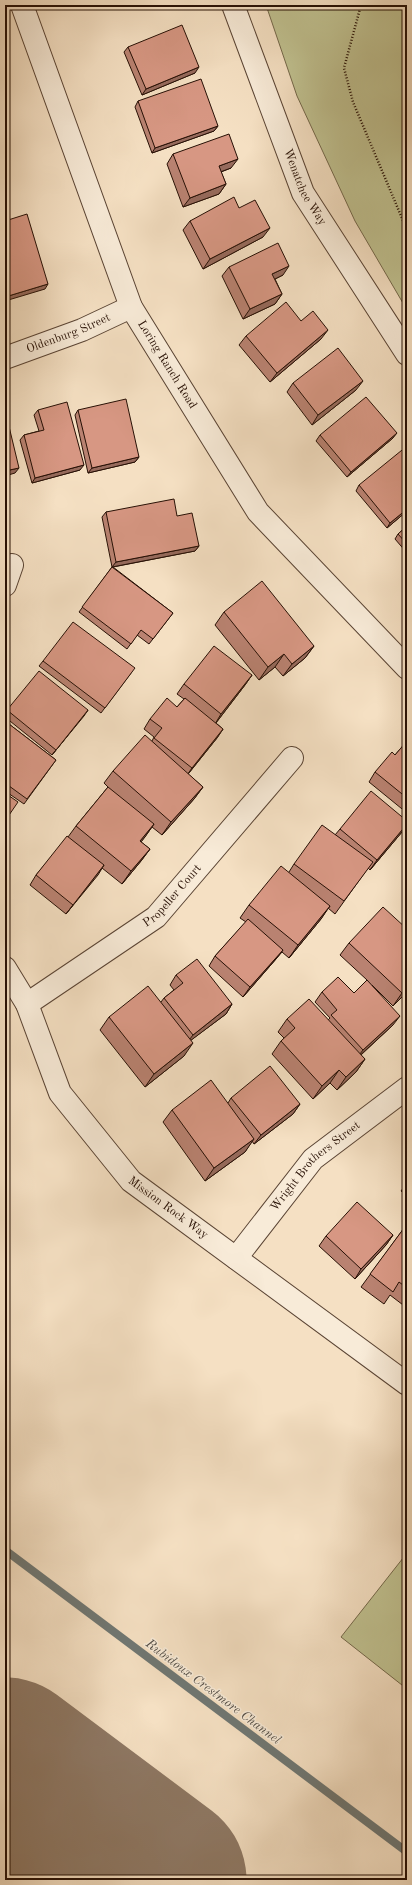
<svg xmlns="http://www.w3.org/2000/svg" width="412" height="1885" viewBox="0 0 412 1885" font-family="'Old Standard TT',serif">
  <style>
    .green { fill: #c0c190; stroke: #74684a }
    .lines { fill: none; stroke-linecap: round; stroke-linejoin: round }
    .stream { stroke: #6f7773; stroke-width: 8 }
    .runway { stroke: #8e7864; stroke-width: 173 }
    .minor-casing { stroke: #5a4434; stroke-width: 24 }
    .path { stroke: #271005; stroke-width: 2.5; stroke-dasharray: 1 2; stroke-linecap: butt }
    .minor { stroke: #f8ebd8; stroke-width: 22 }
    .wall { fill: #b98271; stroke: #271005 }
    .shaded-wall { fill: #966a5c; stroke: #271005 }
    .building { fill: #d79783; stroke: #271005 }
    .labels { text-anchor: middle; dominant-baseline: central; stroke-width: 3; stroke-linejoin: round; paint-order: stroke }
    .street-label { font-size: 12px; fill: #271005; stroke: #f8ebd8 }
    .water-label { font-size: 13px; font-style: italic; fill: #514c45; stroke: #f8ebd8 }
  </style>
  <rect width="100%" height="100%" fill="#f5e0c3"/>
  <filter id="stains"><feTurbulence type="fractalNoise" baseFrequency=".005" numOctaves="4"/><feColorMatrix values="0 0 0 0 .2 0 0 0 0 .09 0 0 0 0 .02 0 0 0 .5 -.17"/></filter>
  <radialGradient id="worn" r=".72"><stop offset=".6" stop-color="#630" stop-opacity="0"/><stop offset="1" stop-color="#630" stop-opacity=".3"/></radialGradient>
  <g class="green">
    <path d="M266,5H407V310L355,221L297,96Z"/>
    <path d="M407,1553V1689L341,1637Z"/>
  </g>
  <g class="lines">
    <path class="stream" d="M5,1550L407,1852"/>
    <path class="runway" d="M5,1764L160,1880"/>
    <defs>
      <g id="minor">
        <path id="s1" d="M22,5L131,307L258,512L407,668"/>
        <path id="s2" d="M233,5L303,193L407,354"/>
        <path id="s3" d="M5,358L82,330L131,307"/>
        <path d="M5,585L12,565"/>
        <path id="s4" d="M5,968L27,1004L60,1093L131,1181L407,1384"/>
        <path id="s5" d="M27,1004L156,917L292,758"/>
        <path id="s6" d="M236,1258L313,1159L407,1088"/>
      </g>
    </defs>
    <use href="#minor" class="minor-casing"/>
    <path class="path" d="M361,5L344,68L353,102L407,230"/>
    <use href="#minor" class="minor"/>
  </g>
  <g class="wall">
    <path d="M128,47L195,73L142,95L124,52Z"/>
    <path d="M138,101L218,126L214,131L152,153L135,107Z"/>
    <path d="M173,154L231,168L221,172L226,184L219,194L183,207L167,164Z"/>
    <path d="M239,208L263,237L203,269L183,230L190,221Z"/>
    <path d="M229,267L283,275L275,279L282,294L275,304L243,319L222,276Z"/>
    <path d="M301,321L321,339L270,382L239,345L246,336Z"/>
    <path d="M293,383L356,390L312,425L287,392Z"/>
    <path d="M38,410L80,470L32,483L20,440L24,435L39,431L34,415Z"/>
    <path d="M78,410L139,457L135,462L88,473L75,415Z"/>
    <path d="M320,435L393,438L347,477L316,441Z"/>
    <path d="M359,485L407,511L387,528L356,491Z"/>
    <path d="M106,512L177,516L199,546L195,551L113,567L173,613L149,644L137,635L127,649L79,612L112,567L102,517Z"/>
    <path d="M407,526V553L395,539L398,534Z"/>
    <path d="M224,612L314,646L305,658L283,676L275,667L259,680L215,625Z"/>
    <path d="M43,661L131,673L101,713L39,666Z"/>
    <path d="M252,675L245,685L216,723L223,729L217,738L188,774L203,787L194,799L162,835L152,827L141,842L150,849L141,861L122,884L102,868L66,914L30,885L36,875L68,837L76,826L108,787L104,783L113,771L152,741L154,737L144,729L150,719L177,707L184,699L177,694L184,684Z"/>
    <path d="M7,710H88L52,755L5,717V714Z"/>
    <path d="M5,721L56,760L24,804L5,791Z"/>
    <path d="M407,741V813L369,782L375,772L395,755Z"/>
    <path d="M407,824L402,832L370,870L368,868L335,914L328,908L321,919L289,958L282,952L276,959L243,997L209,966L215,956L246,922L240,918L249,905L289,872L294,864L335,835L340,829Z"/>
    <path d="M407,929V992L393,1006L372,985L393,1025L361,1055L365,1059L356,1072L337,1090L330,1083L313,1099L272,1054L281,1041L284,1038L278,1032L287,1019L328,1020L330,1018L315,1002L322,992L354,993L367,980L340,955L349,943Z"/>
    <path d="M176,975L232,1004L226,1014L191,1040L184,1056L145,1087L100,1030L109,1017L161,1002L164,998L174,990L170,985Z"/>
    <path d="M231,1098L300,1104L293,1114L254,1144L252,1141L245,1152L205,1181L163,1122L172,1110L228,1103Z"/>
    <path d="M407,1183V1196L401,1191Z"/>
    <path d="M407,1224V1308L390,1295L384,1304L361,1287Z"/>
    <path d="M393,1235L386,1245L355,1279L319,1246L326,1236Z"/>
  </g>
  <g class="shaded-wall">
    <path d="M199,67L195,73L142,95L146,89Z"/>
    <path d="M218,126L214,131L152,153L155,148Z"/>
    <path d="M238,159L231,168L212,175L219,166Z"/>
    <path d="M226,184L219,194L183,207L190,198Z"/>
    <path d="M270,228L263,237L203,269L210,259Z"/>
    <path d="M289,266L283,275L265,284L272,274Z"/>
    <path d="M48,284L45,289L5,301V297Z"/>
    <path d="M282,294L275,304L243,319L250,309Z"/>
    <path d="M328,330L321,339L270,382L277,373Z"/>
    <path d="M363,381L356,390L312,425L318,415Z"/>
    <path d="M397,433L393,438L347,477L351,472Z"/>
    <path d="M139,457L135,462L88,473L92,468Z"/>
    <path d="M84,465L80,470L32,483L35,478Z"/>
    <path d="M19,468L15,473L5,476V471Z"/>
    <path d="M407,509V511L387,528L390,523Z"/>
    <path d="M199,546L195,551L112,567L116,562Z"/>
    <path d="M314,646L305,658L283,676L292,664Z"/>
    <path d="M284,654L275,667L259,680L268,667Z"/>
    <path d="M252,675L245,685L215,724L221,714Z"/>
    <path d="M88,710L84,716L52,755Z"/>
    <path d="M223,729L217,738L185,778L192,768Z"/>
    <path d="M203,787L194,799L162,835L171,822Z"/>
    <path d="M154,824L145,837L131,854L140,841Z"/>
    <path d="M407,824L402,832L370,870L377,860Z"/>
    <path d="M150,849L141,861L122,884L131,871Z"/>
    <path d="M104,865L98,875L66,914L73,905Z"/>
    <path d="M330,906L321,919L289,958L298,945Z"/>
    <path d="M283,950L276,959L243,997L250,987Z"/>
    <path d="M407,988V992L393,1006L402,993Z"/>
    <path d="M232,1004L226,1014L186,1044L193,1035Z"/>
    <path d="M400,1016L393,1025L356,1059L363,1050Z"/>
    <path d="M193,1043L184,1056L145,1087L154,1074Z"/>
    <path d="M365,1059L356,1072L337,1090L346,1077Z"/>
    <path d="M339,1070L330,1083L313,1099L322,1086Z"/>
    <path d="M300,1104L293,1114L254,1144L261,1135Z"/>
    <path d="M254,1139L245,1152L205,1181L214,1168Z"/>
    <path d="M393,1235L386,1245L355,1279L361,1269Z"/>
  </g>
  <g class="building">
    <path d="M182,25L199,67L146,89L128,47Z"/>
    <path d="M201,79L218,126L155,148L138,101Z"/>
    <path d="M5,130L8,138L5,139Z"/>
    <path d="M229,134L238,159L219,166L226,184L190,198L173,154Z"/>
    <path d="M234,197L239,208L255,200L270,228L210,259L190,221Z"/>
    <path d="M27,214L48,284L5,297V221Z"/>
    <path d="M278,243L289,266L272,274L282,294L250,309L229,267Z"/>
    <path d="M286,302L301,321L313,311L328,330L277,373L246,336Z"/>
    <path d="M338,348L363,381L318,415L293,383Z"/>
    <path d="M366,397L397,433L351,472L320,435Z"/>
    <path d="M126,399L139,457L92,468L78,410Z"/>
    <path d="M67,402L84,465L35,478L24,435L44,430L38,410Z"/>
    <path d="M6,414L19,468L5,471V415Z"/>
    <path d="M407,446V509L390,523L359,485Z"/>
    <path d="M174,499L177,516L192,513L199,546L116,562L106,512Z"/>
    <path d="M407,526V544L398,534Z"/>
    <path d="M112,567L173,613L153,639L141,630L131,644L82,607Z"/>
    <path d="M262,581L314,646L292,664L284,654L268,667L224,612Z"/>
    <path d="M73,622L135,668L105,708L43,661Z"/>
    <path d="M214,646L252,675L221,714L184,684Z"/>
    <path d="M39,671L88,710L56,750L7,710Z"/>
    <path d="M167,698L177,707L185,698L223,729L192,768L154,738L162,728L150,719Z"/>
    <path d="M5,721L56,760L27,799L5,783Z"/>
    <path d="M145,735L203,787L171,822L113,771Z"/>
    <path d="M407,741V798L375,772L392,752L395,755Z"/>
    <path d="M108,787L154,824L140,841L150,849L131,871L76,826Z"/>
    <path d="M371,791L407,821V824L377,860L340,829Z"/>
    <path d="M5,793L18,802L5,821Z"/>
    <path d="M322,825L373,862L344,901L294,864Z"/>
    <path d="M67,836L104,865L73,905L36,875Z"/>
    <path d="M281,866L330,906L298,945L249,905Z"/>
    <path d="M383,907L407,929V988L402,993L349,943Z"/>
    <path d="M248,919L283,950L250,987L215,956Z"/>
    <path d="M197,959L232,1004L193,1035L164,998L183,983L176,975Z"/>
    <path d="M338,977L354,993L367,980L400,1016L363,1050L331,1015L337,1010L322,992Z"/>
    <path d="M148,986L193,1043L154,1074L109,1017Z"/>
    <path d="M309,999L365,1059L346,1077L339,1070L322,1086L281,1041L295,1028L287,1019Z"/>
    <path d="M270,1066L300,1104L261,1135L231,1098Z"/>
    <path d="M211,1080L254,1139L214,1168L172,1110Z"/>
    <path d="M357,1202L393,1235L361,1269L326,1236Z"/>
    <path d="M407,1224V1288L399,1282L393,1292L370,1274Z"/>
  </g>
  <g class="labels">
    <g class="street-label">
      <text stroke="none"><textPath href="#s2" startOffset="196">Wenatchee Way</textPath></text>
      <text stroke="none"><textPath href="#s3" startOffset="68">Oldenburg Street</textPath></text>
      <text stroke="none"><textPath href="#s1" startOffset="389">Loring Ranch Road</textPath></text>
      <text stroke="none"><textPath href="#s5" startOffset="182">Propeller Court</textPath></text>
      <text stroke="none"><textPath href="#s6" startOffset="122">Wright Brothers Street</textPath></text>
      <text stroke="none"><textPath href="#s4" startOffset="296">Mission Rock Way</textPath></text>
    </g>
    <g class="water-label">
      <text transform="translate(213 1692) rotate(37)">Rubidoux Crestmore Channel</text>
    </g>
  </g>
  <rect width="412" height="1885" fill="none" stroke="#f5e0c3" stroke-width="20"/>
  <rect x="6" y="6" width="400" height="1873" fill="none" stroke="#271005" stroke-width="2"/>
  <rect x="10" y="10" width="392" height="1865" fill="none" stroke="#271005"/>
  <rect width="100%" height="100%" filter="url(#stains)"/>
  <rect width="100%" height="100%" fill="url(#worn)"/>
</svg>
